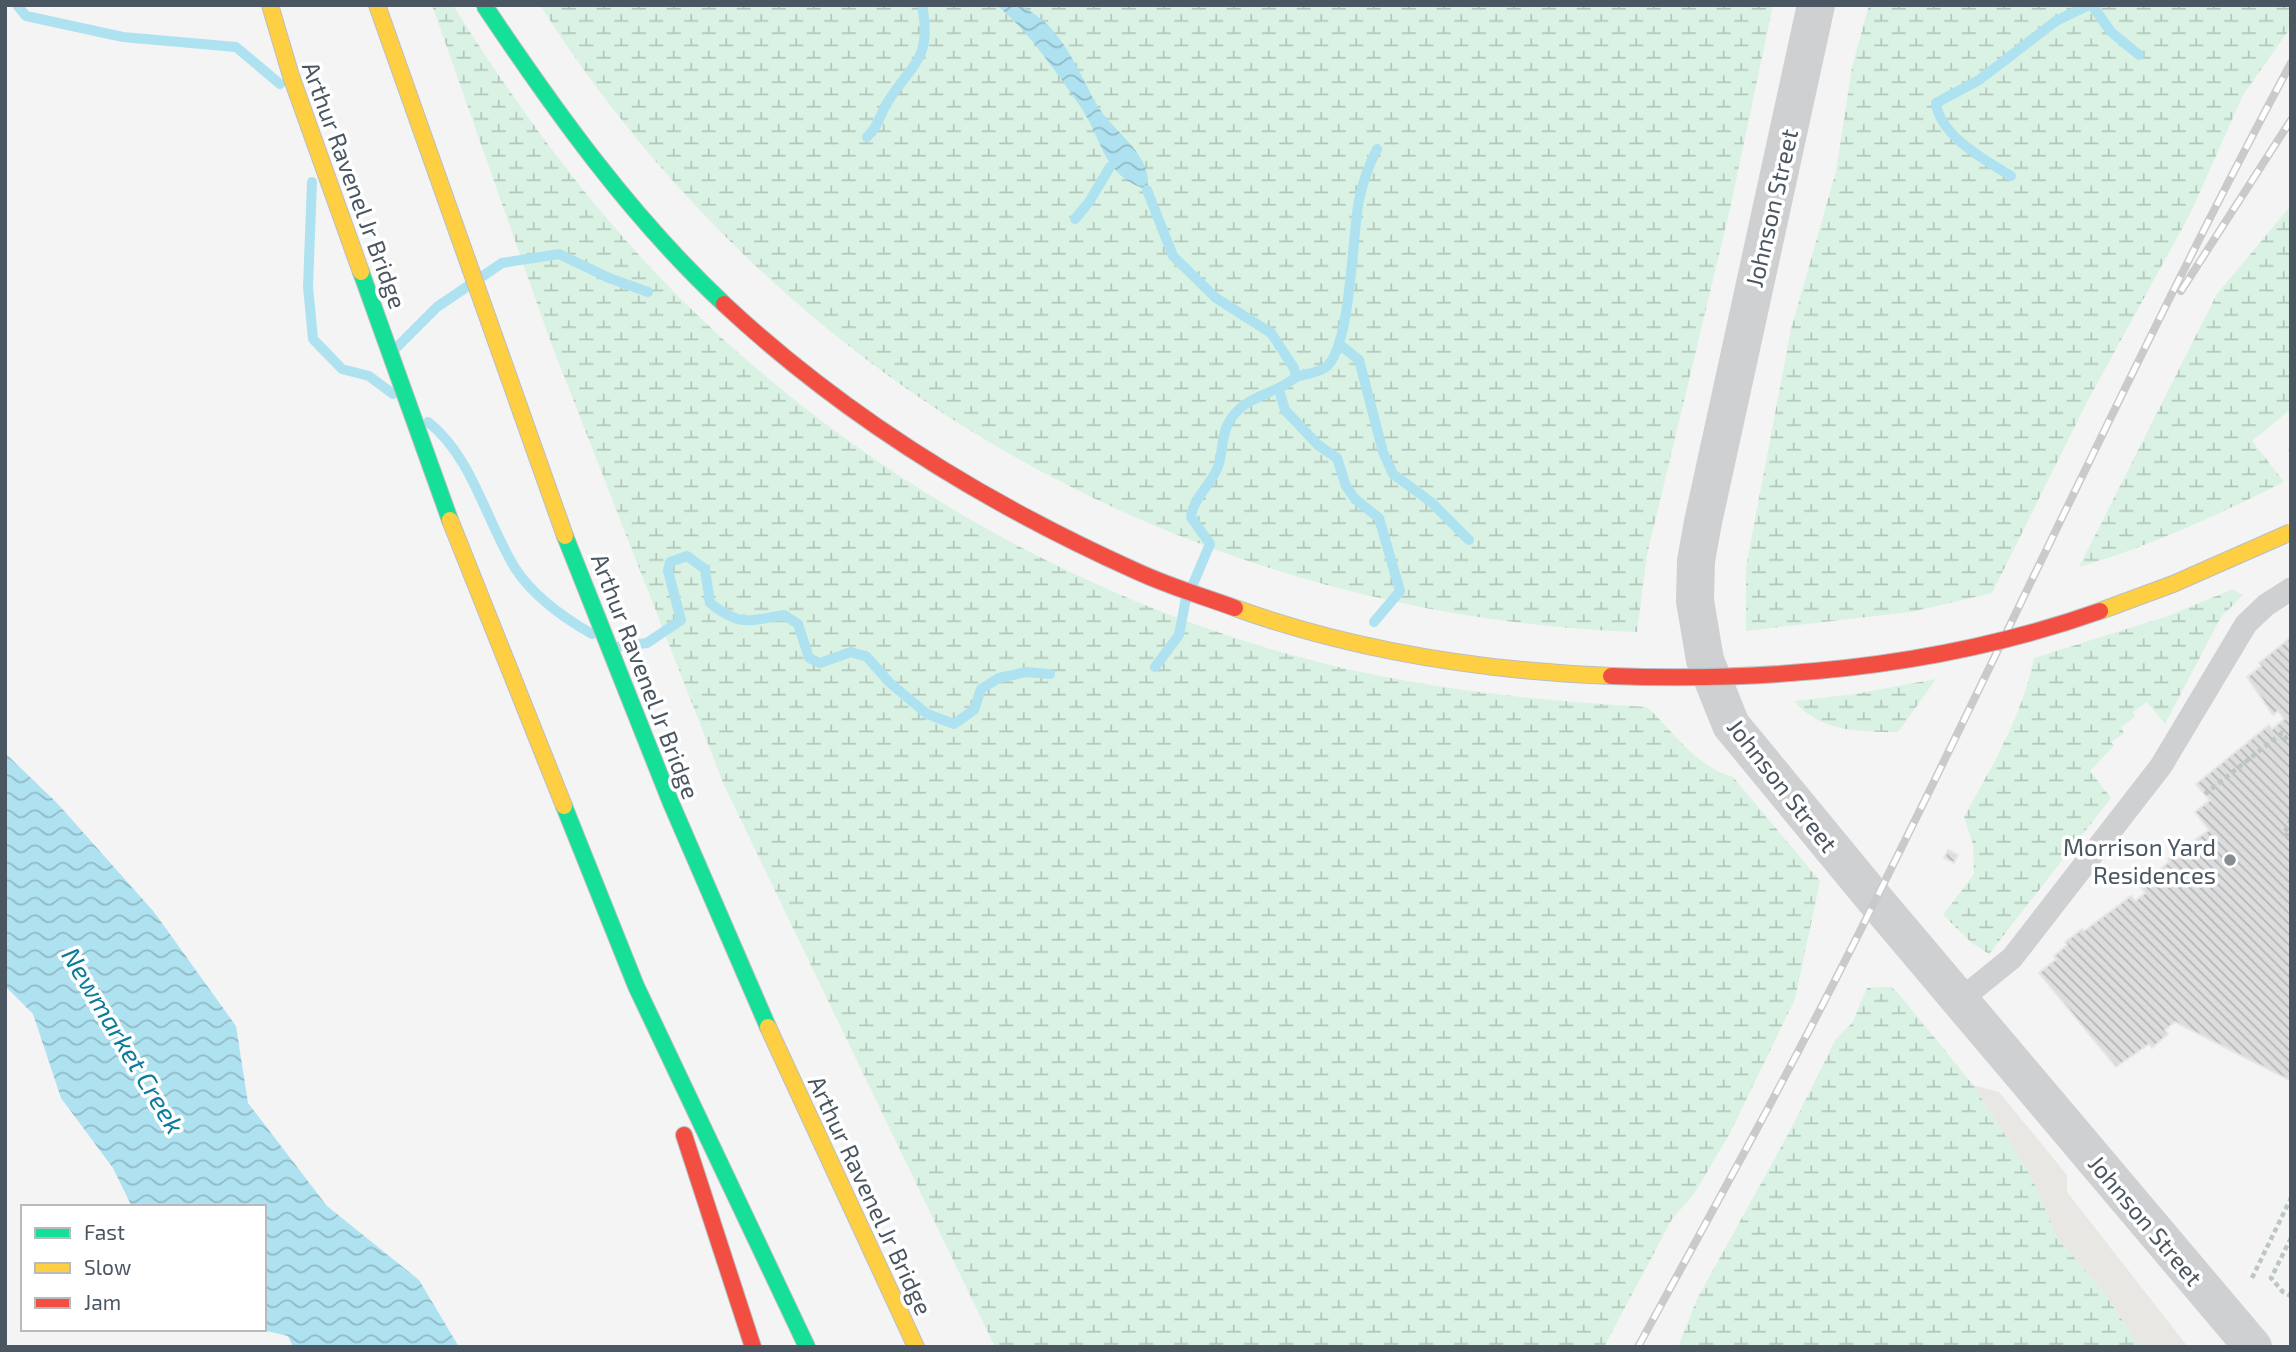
<svg xmlns="http://www.w3.org/2000/svg" width="2296" height="1352" viewBox="0 0 2296 1352" font-family="'Exo 2',sans-serif">
  <style>
    .commercial { fill: #e8e7e3 }
    .wetland { fill: url(#wetland-marsh) }
    .water { fill: url(#water-waves) }
    .lines { fill: none; stroke-linecap: round; stroke-linejoin: round }
    .stream { stroke: #aee2f0; stroke-width: 10 }
    .building { fill: url(#building-back-hatch); stroke: #e5e6e7; stroke-width: 2 }
    .fast-casing { stroke: #b9bec3; stroke-width: 18 }
    .slow-casing { stroke: #b9bec3; stroke-width: 18 }
    .jam-casing { stroke: #b9bec3; stroke-width: 18 }
    .path { stroke: #bcc7c4; stroke-width: 4.5; stroke-dasharray: 5 3.5; stroke-linecap: butt }
    .lane { stroke: #ced0d2; stroke-width: 23 }
    .street { stroke: #ced0d2; stroke-width: 38 }
    .fast { stroke: #16e098; stroke-width: 16 }
    .slow { stroke: #ffcf43; stroke-width: 16 }
    .jam { stroke: #f24e42; stroke-width: 16 }
    .rail-casing { stroke: #c9cacc; stroke-width: 8 }
    .rail { stroke: #fff; stroke-width: 5; stroke-dasharray: 16; stroke-linecap: butt }
    .fast-bridge-casing { stroke: #b9bec3; stroke-width: 18; stroke-linecap: butt }
    .slow-bridge-casing { stroke: #b9bec3; stroke-width: 18; stroke-linecap: butt }
    .jam-bridge-casing { stroke: #b9bec3; stroke-width: 18; stroke-linecap: butt }
    .fast-bridge { stroke: #16e098; stroke-width: 16 }
    .slow-bridge { stroke: #ffcf43; stroke-width: 16 }
    .jam-bridge { stroke: #f24e42; stroke-width: 16 }
    .poi-dot { fill: #868d94; stroke: #fff; stroke-width: 2.5 }
    .labels { text-anchor: middle; dominant-baseline: central; stroke-width: 7; stroke-linejoin: round; paint-order: stroke }
    .street-label { font-size: 24px; fill: #4a5661; stroke: #fff }
    .poi-label { font-size: 24px; fill: #4a5661; stroke: #fff; text-anchor: end }
    .water-label { font-size: 26px; font-style: italic; fill: #0c7c9b; stroke: #fff }
  </style>
  <defs>
    <pattern id="wetland-marsh" width="20" height="14" patternUnits="userSpaceOnUse" patternTransform="scale(1.75)"><rect width="20" height="14" fill="#d9f2e3"/><path d="M1 5h8M5 5V1M11 12h8M15 12V8" fill="none" stroke="#b2c7bb"/></pattern>
    <pattern id="water-waves" width="16" height="10" patternUnits="userSpaceOnUse" patternTransform="scale(1.75)"><rect width="16" height="10" fill="#aee2f0"/><path d="M0 5q4-4 8 0t8 0" fill="none" stroke="#90bac6"/></pattern>
    <pattern id="building-back-hatch" width="6" height="6" patternUnits="userSpaceOnUse" patternTransform="scale(1.75)"><rect width="6" height="6" fill="#ddddde"/><path d="M-1 5l2 2M0 0l6 6M5-1l2 2" fill="none" stroke="#b5b6b7"/></pattern>
  </defs>
  <rect width="100%" height="100%" fill="#f4f4f4"/>
  <path class="commercial" d="M1973,1085L1999,1092L2067,1175V1192L2188,1347H2140L2107,1297L2057,1237L2031,1176Z"/>
  <g class="wetland">
    <path d="M432,5H453C520,112 595,214 685,303C850,466 1064,591 1288,654C1405,687 1526,700 1647,707C1675,733 1695,766 1733,777L1820,881L1795,999L1730,1133L1694,1194L1672,1219L1604,1347H995L724,785L551,343Z"/>
    <path d="M540,5H1773L1730,209L1647,555L1637,632C1188,615 782,385 540,5Z"/>
    <path d="M1869,5H2291V27L2243,95L2191,212L2087,402L1992,593L1911,612L1746,631V567L1791,329L1836,171L1852,67Z"/>
    <path d="M2289,208L2291,409L2252,441L2284,482C2217,515 2151,546 2079,567L2217,294Z"/>
    <path d="M2233,589L2243,595L2221,617L2165,724L2147,702L2133,712L2135,717L2121,727L2124,733L2111,742L2114,746L2090,771L2111,798L1989,954L1972,943L1943,915L1974,874L1973,844L1964,817C1992,766 2022,717 2034,658L2168,616Z"/>
    <path d="M1936,679L1898,732C1861,732 1820,732 1794,701L1855,694Z"/>
    <path d="M1878,987H1891L1899,994L1973,1085L2031,1176L2057,1237L2107,1297L2140,1347H1678L1697,1299L1791,1129L1836,1039L1852,1023L1867,988Z"/>
  </g>
  <g class="water">
    <path d="M996,5C1004,5 1016,3 1023,7C1062,27 1077,69 1097,105C1113,132 1155,156 1147,190C1102,174 1105,145 1082,109C1063,81 1023,24 996,5Z"/>
    <path d="M5,753L57,803L154,912L236,1026L248,1103L327,1206L419,1280L459,1347H293L288,1336L258,1329H264V1207H132L113,1168L61,1098L33,1014L5,986Z"/>
  </g>
  <g class="lines">
    <g class="stream">
      <path d="M17,5L26,16L123,37L236,47L280,84"/>
      <path d="M2092,5L2111,32L2139,55"/>
      <path d="M867,137C878,128 880,113 889,100C914,61 932,59 922,5"/>
      <path d="M2011,176C1985,160 1940,136 1936,103L1979,80L2056,21L2089,5"/>
      <path d="M312,182L308,287L313,339L342,369L369,376L393,394"/>
      <path d="M1147,190L1173,256L1216,298L1271,333L1294,368L1296,377C1274,396 1245,394 1229,422C1220,437 1224,454 1217,469C1209,487 1194,497 1191,517L1210,544L1193,584"/>
      <path d="M1075,219L1089,202L1110,167"/>
      <path d="M1339,344L1359,360L1383,452L1393,474L1431,502L1469,540"/>
      <path d="M396,348L437,307L502,263L559,254L609,278L648,292"/>
      <path d="M1296,377C1304,374 1319,373 1326,367C1351,348 1352,235 1359,200C1363,182 1368,166 1377,149"/>
      <path d="M1279,390L1285,410L1318,445L1337,458L1346,486L1355,499L1379,518L1400,591L1374,622"/>
      <path d="M428,422C472,456 486,521 515,568C533,596 564,618 592,634"/>
      <path d="M615,647L647,643L681,620L668,571L670,562L687,556L705,569L710,603C741,627 747,621 784,615L798,624L809,658L820,663L851,652L867,657L889,682L927,714L954,724L974,710L981,689L999,678L1026,672L1050,674"/>
      <path d="M1155,667L1179,635L1186,598"/>
    </g>
  </g>
  <g class="building">
    <path d="M2291,637V1081L2175,1022L2165,1030L2168,1034L2152,1048L2149,1044L2116,1067L2039,973L2056,959L2054,956L2067,945L2065,942L2082,929L2084,931L2131,896L2135,901L2145,893L2142,888L2159,874L2157,872L2170,861L2168,859L2209,830L2195,812L2210,800L2196,784L2269,725L2272,729L2284,719L2278,711L2273,715L2247,677L2261,666L2259,663Z"/>
    <path d="M1948,850L1958,855L1954,863L1944,858Z"/>
  </g>
  <g class="lines">
    <defs>
      <g id="fast">
        <path d="M361,272L450,520"/>
        <path d="M565,536L671,803L768,1027"/>
        <path d="M564,806L636,986L807,1347"/>
      </g>
      <g id="slow">
        <path d="M270,5L291,76L361,272"/>
        <path d="M377,5L565,536"/>
        <path d="M450,520L564,806"/>
        <path d="M768,1027L916,1347"/>
      </g>
      <path id="jam" d="M684,1135L753,1347"/>
    </defs>
    <use href="#fast" class="fast-casing"/>
    <use href="#slow" class="slow-casing"/>
    <use href="#jam" class="jam-casing"/>
    <g class="path">
      <path d="M2291,449V452"/>
      <path d="M2205,794L2282,733L2291,744"/>
      <path d="M2291,819L2284,834L2291,837"/>
      <path d="M2291,1238L2271,1278L2283,1292L2291,1296"/>
      <path d="M2252,1278L2291,1198"/>
    </g>
    <path class="lane" d="M1960,1000L2012,958L2161,766L2246,624L2266,605L2291,589"/>
    <path class="street" d="M1816,5L1703,522L1696,561L1695,601L1705,660L1731,725L1876,901L2253,1347"/>
    <use href="#fast" class="fast"/>
    <use href="#slow" class="slow"/>
    <use href="#jam" class="jam"/>
    <defs>
      <g id="rail">
        <path d="M2181,291L2291,120"/>
        <path d="M1638,1347C1719,1199 1801,1051 1876,899C2015,621 2144,337 2291,63"/>
      </g>
    </defs>
    <use href="#rail" class="rail-casing"/>
    <use href="#rail" class="rail"/>
    <defs>
      <path id="fast-bridge" d="M484,5C555,111 630,216 724,304"/>
      <g id="slow-bridge">
        <path d="M1235,608C1355,651 1485,671 1611,676"/>
        <path d="M2100,611L2173,584L2291,532"/>
      </g>
      <g id="jam-bridge">
        <path d="M724,304C844,416 987,504 1136,571C1168,586 1202,596 1235,608"/>
        <path d="M1611,676C1774,682 1945,666 2100,611"/>
      </g>
    </defs>
    <use href="#fast-bridge" class="fast-bridge-casing"/>
    <use href="#slow-bridge" class="slow-bridge-casing"/>
    <use href="#jam-bridge" class="jam-bridge-casing"/>
    <use href="#fast-bridge" class="fast-bridge"/>
    <use href="#slow-bridge" class="slow-bridge"/>
    <use href="#jam-bridge" class="jam-bridge"/>
  </g>
  <circle class="poi-dot" cx="2230" cy="860" r="7"/>
  <g class="labels">
    <g class="street-label">
      <text transform="translate(355 185) rotate(70)">Arthur Ravenel Jr Bridge</text>
      <text transform="translate(1771 208) rotate(-77)">Johnson Street</text>
      <text transform="translate(646 676) rotate(69)">Arthur Ravenel Jr Bridge</text>
      <text transform="translate(1783 785) rotate(52)">Johnson Street</text>
      <text transform="translate(871 1195) rotate(65)">Arthur Ravenel Jr Bridge</text>
      <text transform="translate(2146 1220) rotate(50)">Johnson Street</text>
    </g>
    <g class="poi-label">
      <text x="2216" y="846">Morrison Yard<tspan x="2216" dy="28">Residences</tspan></text>
    </g>
    <g class="water-label">
      <text transform="translate(124 1040) rotate(59)">Newmarket Creek</text>
    </g>
  </g>
  <rect width="2296" height="1352" fill="none" stroke="#4a5661" stroke-width="14"/>
  <rect x="21" y="1205" width="245" height="126" fill="#ffffff" stroke="#b7bbc0" stroke-width="2"/>
  <rect x="35" y="1228" width="35" height="10" fill="#16e098" stroke="#b7bbc0" stroke-width="2"/>
  <text x="84" y="1240" font-size="21" fill="#4a5661">Fast</text>
  <rect x="35" y="1263" width="35" height="10" fill="#ffcf43" stroke="#b7bbc0" stroke-width="2"/>
  <text x="84" y="1275" font-size="21" fill="#4a5661">Slow</text>
  <rect x="35" y="1298" width="35" height="10" fill="#f24e42" stroke="#b7bbc0" stroke-width="2"/>
  <text x="84" y="1310" font-size="21" fill="#4a5661">Jam</text>
</svg>
